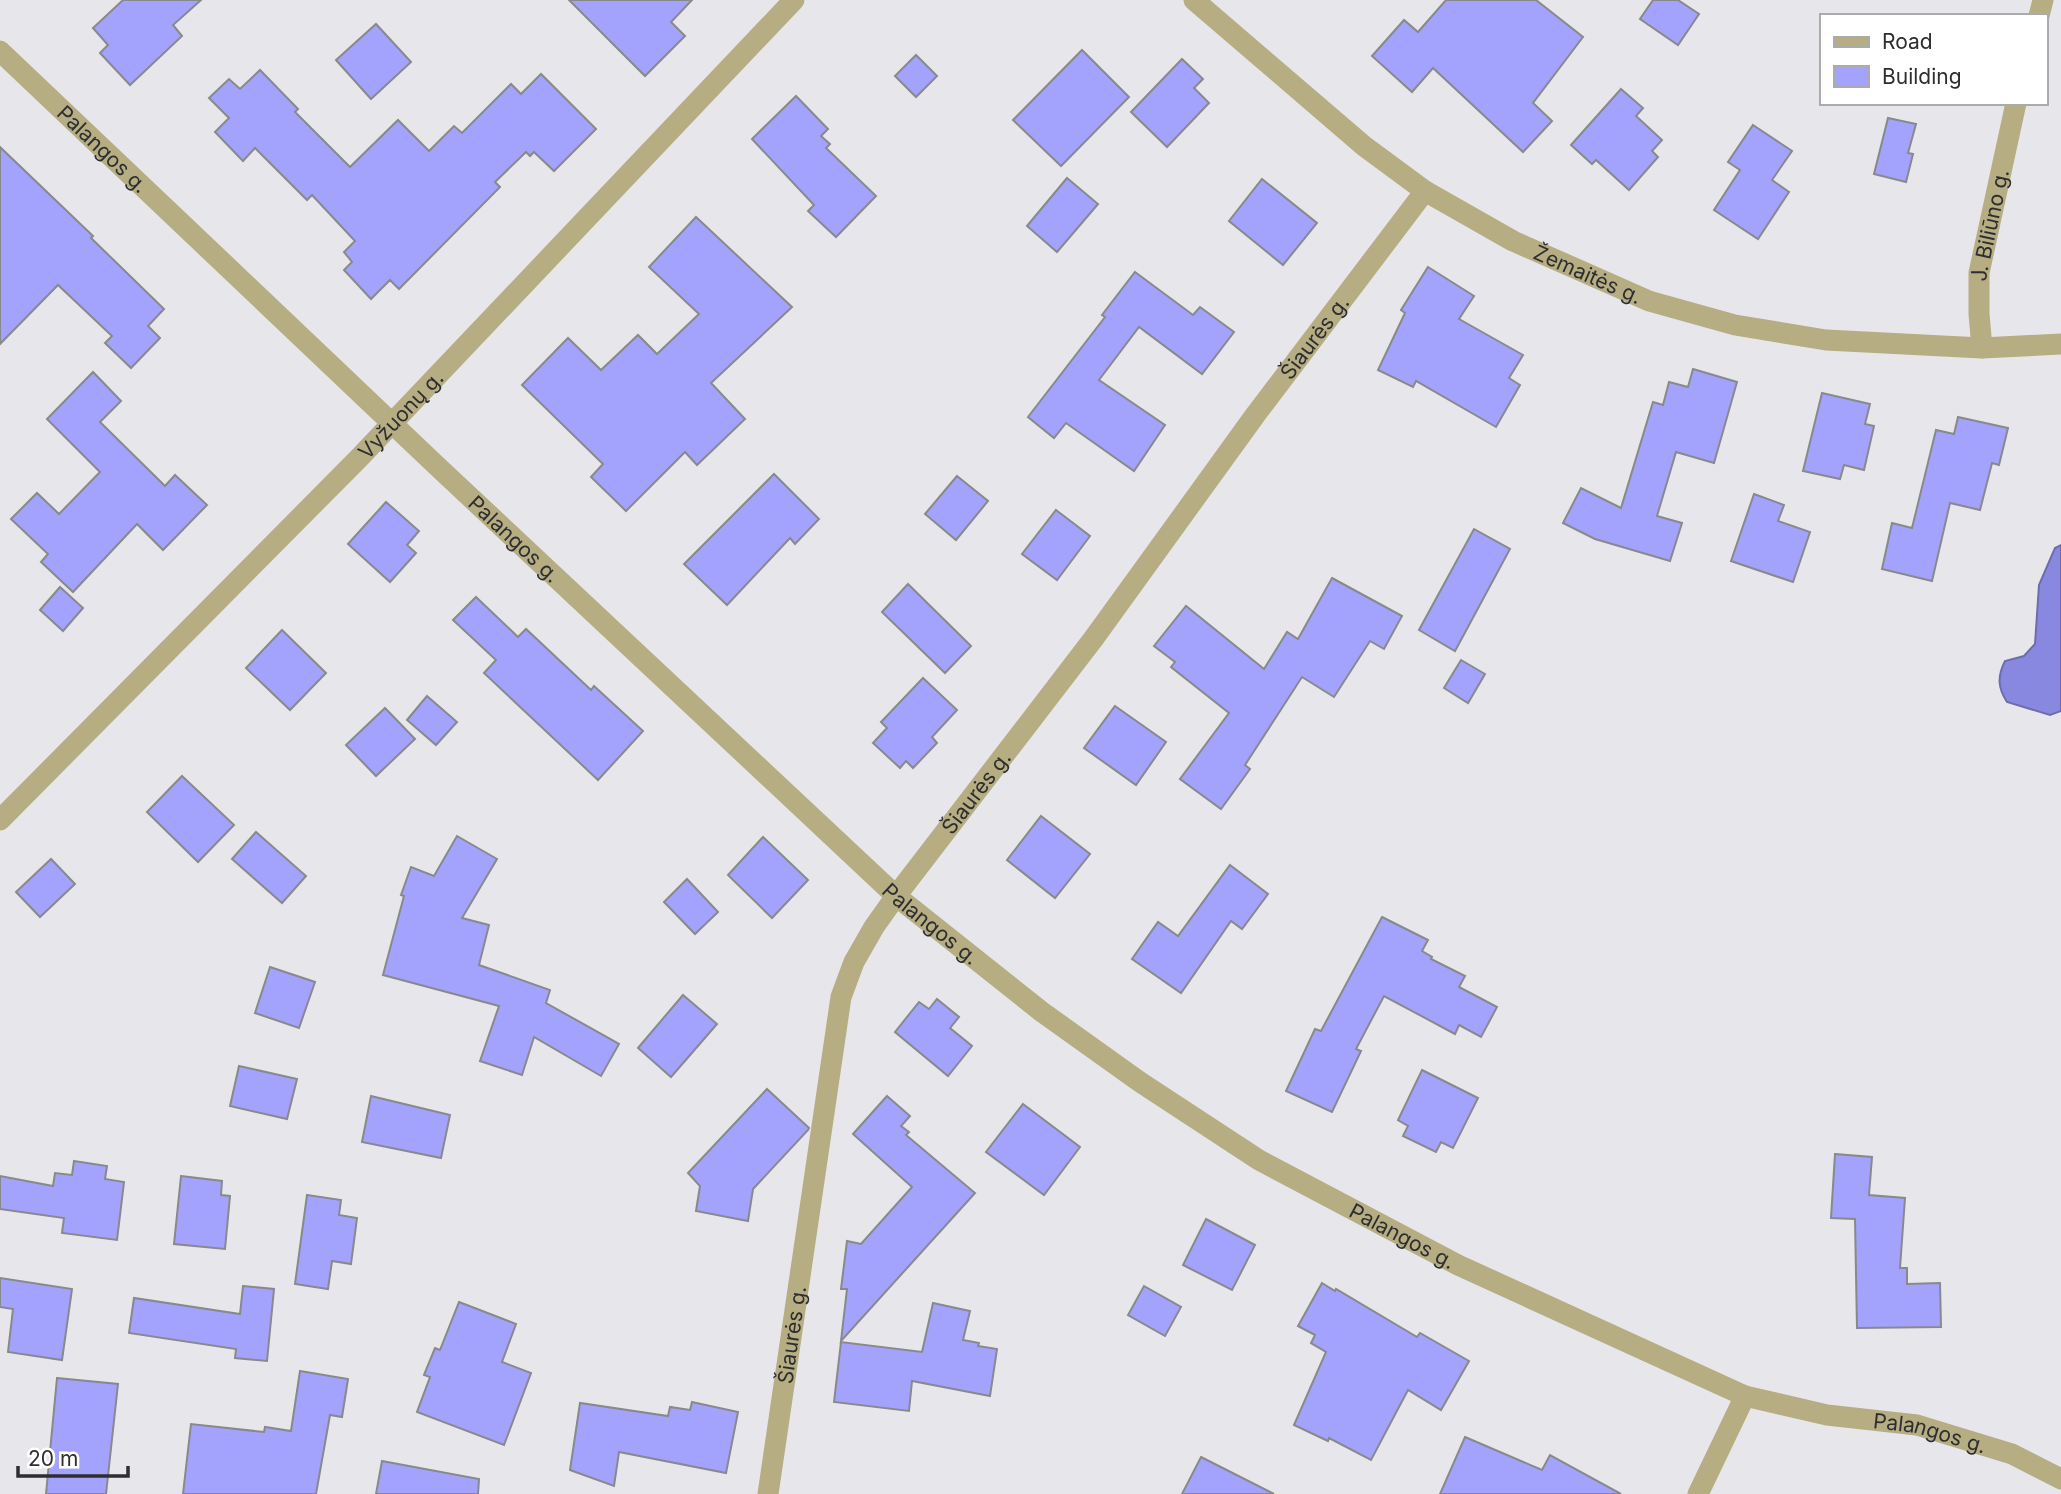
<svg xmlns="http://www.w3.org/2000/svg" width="2061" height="1494" viewBox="0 0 2061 1494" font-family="Inter,sans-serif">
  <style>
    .water { fill: #8988e1; stroke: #6e6dac; stroke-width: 2 }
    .building { fill: #a3a3fe; stroke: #88898c; stroke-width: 2 }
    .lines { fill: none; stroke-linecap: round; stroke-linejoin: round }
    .minor { stroke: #b6ad83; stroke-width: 21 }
    .labels { text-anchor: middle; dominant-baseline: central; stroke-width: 6; stroke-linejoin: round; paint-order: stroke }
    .street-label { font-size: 21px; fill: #2e2e30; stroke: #fff }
  </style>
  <rect width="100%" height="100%" fill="#e7e7eb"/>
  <path class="water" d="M2061,545V711L2050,715L2007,702C1998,688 1997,677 2005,661L2024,656L2035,644L2039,585L2055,548Z"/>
  <g class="building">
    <path d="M123,0H201L173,25L182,36L130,85L100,53L108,45L93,28Z"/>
    <path d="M569,0H692L671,22L685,36L645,76Z"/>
    <path d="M1446,0H1536L1583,37L1533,103L1552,121L1523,152L1433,68L1412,92L1372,56L1404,20L1418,32Z"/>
    <path d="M1653,0H1678L1699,14L1678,45L1640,19Z"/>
    <path d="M376,24L411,62L371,99L336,60Z"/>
    <path d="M1082,50L1129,97L1061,166L1013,120Z"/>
    <path d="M916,55L937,76L916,97L895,76Z"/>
    <path d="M1182,59L1203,79L1194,88L1209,103L1167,147L1131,112Z"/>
    <path d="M260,70L298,109L295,112L350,167L398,120L429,151L454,126L462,133L511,84L521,94L541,74L596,129L554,171L534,152L530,156L526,152L495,182L500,187L399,289L390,280L371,299L344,270L352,262L344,252L355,241L312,195L307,200L255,148L243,161L215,132L229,118L209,98L229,79L240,89Z"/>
    <path d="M1621,89L1643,108L1636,116L1662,140L1652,151L1658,157L1629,190L1596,160L1592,164L1571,145Z"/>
    <path d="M796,96L828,129L821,136L830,144L826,148L876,196L836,237L808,211L814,205L752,139Z"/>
    <path d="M1888,118L1916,124L1908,153L1913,154L1906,182L1874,174Z"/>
    <path d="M1753,125L1792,151L1772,180L1789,192L1758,239L1714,210L1740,170L1728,162Z"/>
    <path d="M0,147L93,236L91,238L164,309L148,326L160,338L131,368L105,343L112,336L58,285L0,344Z"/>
    <path d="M1067,178L1098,204L1057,252L1027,226Z"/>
    <path d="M1262,179L1317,223L1283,265L1229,221Z"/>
    <path d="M696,217L792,307L711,383L745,419L697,465L685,452L626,511L591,477L603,464L522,385L568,338L601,370L638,335L657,354L699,314L649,267Z"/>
    <path d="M1428,267L1474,296L1459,319L1523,355L1509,378L1520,385L1496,427L1416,381L1413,387L1378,370L1405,313L1401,310Z"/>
    <path d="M1135,272L1193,315L1200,307L1234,332L1202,374L1139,327L1099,380L1165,425L1134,471L1066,423L1054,438L1028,417L1105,317L1102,315Z"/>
    <path d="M1693,369L1737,382L1714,463L1676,452L1657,516L1682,523L1670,561L1595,539L1563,523L1581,488L1621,508L1653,402L1663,405L1669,382L1688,387Z"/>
    <path d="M93,372L121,401L100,422L165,486L175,475L207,505L163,550L137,524L73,592L41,562L48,554L11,519L37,493L59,514L100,472L47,419Z"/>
    <path d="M1822,393L1870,404L1865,424L1874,426L1864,470L1844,465L1840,479L1803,471Z"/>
    <path d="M1958,417L2008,428L1999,465L1992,463L1980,510L1950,503L1932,581L1882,569L1892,523L1912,528L1936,430L1954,434Z"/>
    <path d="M774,474L819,519L795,544L790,538L727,605L684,564Z"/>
    <path d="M957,476L988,501L956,540L925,514Z"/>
    <path d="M1754,494L1784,505L1778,521L1810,532L1793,582L1731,561Z"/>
    <path d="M386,502L419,531L407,545L416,553L390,582L348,544Z"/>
    <path d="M1056,510L1090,536L1057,580L1022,554Z"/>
    <path d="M1474,529L1510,549L1455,651L1419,630Z"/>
    <path d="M1332,578L1402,616L1384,649L1370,641L1334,697L1302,677L1245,765L1250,769L1221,809L1180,779L1229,713L1171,667L1175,662L1154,646L1186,606L1264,669L1287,632L1298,639Z"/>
    <path d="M908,584L971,646L945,673L882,612Z"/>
    <path d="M60,587L83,608L63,631L40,610Z"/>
    <path d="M476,597L518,637L526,629L591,690L594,686L643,731L598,780L484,673L496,660L453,620Z"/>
    <path d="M282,630L326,673L290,710L246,668Z"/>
    <path d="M1461,660L1485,674L1468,703L1444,688Z"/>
    <path d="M923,678L957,710L932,737L937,743L913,768L906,761L900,768L873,743L887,728L881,722Z"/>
    <path d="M427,696L457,722L436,745L407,720Z"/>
    <path d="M1115,706L1166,742L1136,785L1084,748Z"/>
    <path d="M385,708L415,739L376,776L346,745Z"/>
    <path d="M182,776L234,825L198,862L147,812Z"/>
    <path d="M1041,816L1090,854L1055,898L1007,860Z"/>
    <path d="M256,832L306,876L282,903L232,859Z"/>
    <path d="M457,836L497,859L462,918L489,925L479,965L550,990L546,1003L619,1044L601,1076L534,1037L522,1075L480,1061L499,1006L383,975L404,896L401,895L411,867L434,876Z"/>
    <path d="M763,837L808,880L772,918L728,875Z"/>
    <path d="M51,859L75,884L40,917L16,892Z"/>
    <path d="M1230,865L1268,894L1242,929L1231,921L1181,993L1132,959L1158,922L1178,936Z"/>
    <path d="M687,879L718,912L695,934L664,902Z"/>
    <path d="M1382,917L1428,940L1422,951L1432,957L1431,959L1465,976L1459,987L1497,1007L1481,1037L1459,1025L1455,1034L1384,996L1356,1049L1361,1051L1332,1112L1286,1091L1315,1029L1321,1031Z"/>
    <path d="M270,967L315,982L299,1028L255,1013Z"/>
    <path d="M683,995L717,1024L671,1077L638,1048Z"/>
    <path d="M937,999L959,1017L950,1028L972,1046L948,1076L895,1032L919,1002L929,1009Z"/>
    <path d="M239,1066L297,1079L287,1119L230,1106Z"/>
    <path d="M1422,1070L1478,1098L1453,1148L1441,1142L1436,1152L1403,1136L1408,1126L1398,1120Z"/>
    <path d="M767,1089L809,1128L808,1130L753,1189L748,1221L696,1211L700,1186L688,1173Z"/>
    <path d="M371,1096L450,1115L441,1158L362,1142Z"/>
    <path d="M887,1096L910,1116L901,1126L909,1132L906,1135L975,1193L841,1341L847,1289H841L847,1241L861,1244L912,1187L853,1134Z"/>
    <path d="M1023,1104L1080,1147L1044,1195L986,1152Z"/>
    <path d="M1835,1154L1872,1157L1869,1195L1905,1198L1900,1268H1907V1284L1940,1283L1941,1327L1857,1328L1855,1219L1831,1218Z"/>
    <path d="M74,1161L107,1166L105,1179L124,1182L117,1240L62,1233L64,1218L0,1209V1176L53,1186L55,1173L72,1175Z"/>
    <path d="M181,1176L222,1181L221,1195L230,1196L225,1249L174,1244Z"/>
    <path d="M307,1195L341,1200L339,1215L357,1218L351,1264L332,1261L328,1289L295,1284Z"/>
    <path d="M1206,1219L1255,1245L1232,1290L1183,1265Z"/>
    <path d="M0,1278L72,1289L62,1360L8,1352L13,1309L0,1307Z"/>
    <path d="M1322,1283L1335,1291L1336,1289L1417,1337L1420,1333L1469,1361L1441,1410L1408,1390L1371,1460L1329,1438L1328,1441L1294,1425L1326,1352L1311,1343L1315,1335L1298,1326Z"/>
    <path d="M243,1286L274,1289L267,1361L235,1358L236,1349L129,1333L134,1298L240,1314Z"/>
    <path d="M1144,1286L1181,1307L1165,1336L1128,1315Z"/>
    <path d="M459,1302L516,1324L502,1362L531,1373L504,1445L417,1412L430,1377L424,1375L435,1348L440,1350Z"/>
    <path d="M933,1303L970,1311L963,1340L979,1343L978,1346L997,1349L990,1396L912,1381L909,1411L834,1402L841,1342L922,1352Z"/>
    <path d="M300,1371L348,1379L342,1417L330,1415L316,1494H183L191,1424L264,1432L265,1427L291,1431Z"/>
    <path d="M57,1378L118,1384L106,1494H46Z"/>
    <path d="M692,1402L738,1412L726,1473L619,1452L614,1486L570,1470L580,1403L668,1416L670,1407L690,1410Z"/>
    <path d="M1465,1437L1542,1470L1550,1455L1621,1494H1440Z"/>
    <path d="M1201,1457L1274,1494H1182Z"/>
    <path d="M382,1461L479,1479L478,1494H376Z"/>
  </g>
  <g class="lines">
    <g class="minor">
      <path id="s1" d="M1194,0L1364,146L1425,191L1513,241L1649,301L1735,325L1826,340L1982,348L2061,344"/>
      <path d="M2039,16L2043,0"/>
      <path id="s2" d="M0,51L438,467L896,896L1042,1012L1140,1082L1259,1160L1458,1265L1745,1396L1827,1415L1917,1425L2012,1454L2061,1479"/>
      <path id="s3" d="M1982,348L1979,314V273L2016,103"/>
      <path id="s4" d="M0,820L360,457L794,0"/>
      <path id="s5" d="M768,1494L841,997L854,962L874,927L896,896L1094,638L1256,414L1425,191"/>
      <path d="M1698,1494L1745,1396"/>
    </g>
  </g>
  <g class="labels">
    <g class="street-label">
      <text stroke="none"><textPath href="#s2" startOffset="142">Palangos g.</textPath></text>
      <text stroke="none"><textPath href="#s3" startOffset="124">J. Biliūno g.</textPath></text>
      <text stroke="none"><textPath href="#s1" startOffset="483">Žemaitės g.</textPath></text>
      <text stroke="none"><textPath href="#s5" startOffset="1316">Šiaurės g.</textPath></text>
      <text stroke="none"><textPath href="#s4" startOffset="570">Vyžuonų g.</textPath></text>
      <text stroke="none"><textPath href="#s2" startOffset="709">Palangos g.</textPath></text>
      <text stroke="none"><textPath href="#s5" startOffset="749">Šiaurės g.</textPath></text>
      <text stroke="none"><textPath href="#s2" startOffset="1276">Palangos g.</textPath></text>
      <text stroke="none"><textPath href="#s2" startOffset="1843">Palangos g.</textPath></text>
      <text stroke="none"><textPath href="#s5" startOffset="161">Šiaurės g.</textPath></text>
      <text stroke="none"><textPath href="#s2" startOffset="2410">Palangos g.</textPath></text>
    </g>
  </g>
  <rect x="1820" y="14" width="228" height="91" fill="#ffffff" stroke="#ababac" stroke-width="2"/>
  <rect x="1834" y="37" width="35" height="10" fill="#b6ad83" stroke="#ababac" stroke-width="2"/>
  <text x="1882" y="49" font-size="21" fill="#2e2e30">Road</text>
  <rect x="1834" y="66" width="35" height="21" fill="#a3a3fe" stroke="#ababac" stroke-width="2"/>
  <text x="1882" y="84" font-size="21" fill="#2e2e30">Building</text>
  <path d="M18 1466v10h110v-10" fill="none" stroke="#2e2e30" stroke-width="3.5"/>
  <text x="28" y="1466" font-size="21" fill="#2e2e30" stroke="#ffffff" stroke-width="5" paint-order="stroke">20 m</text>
</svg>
